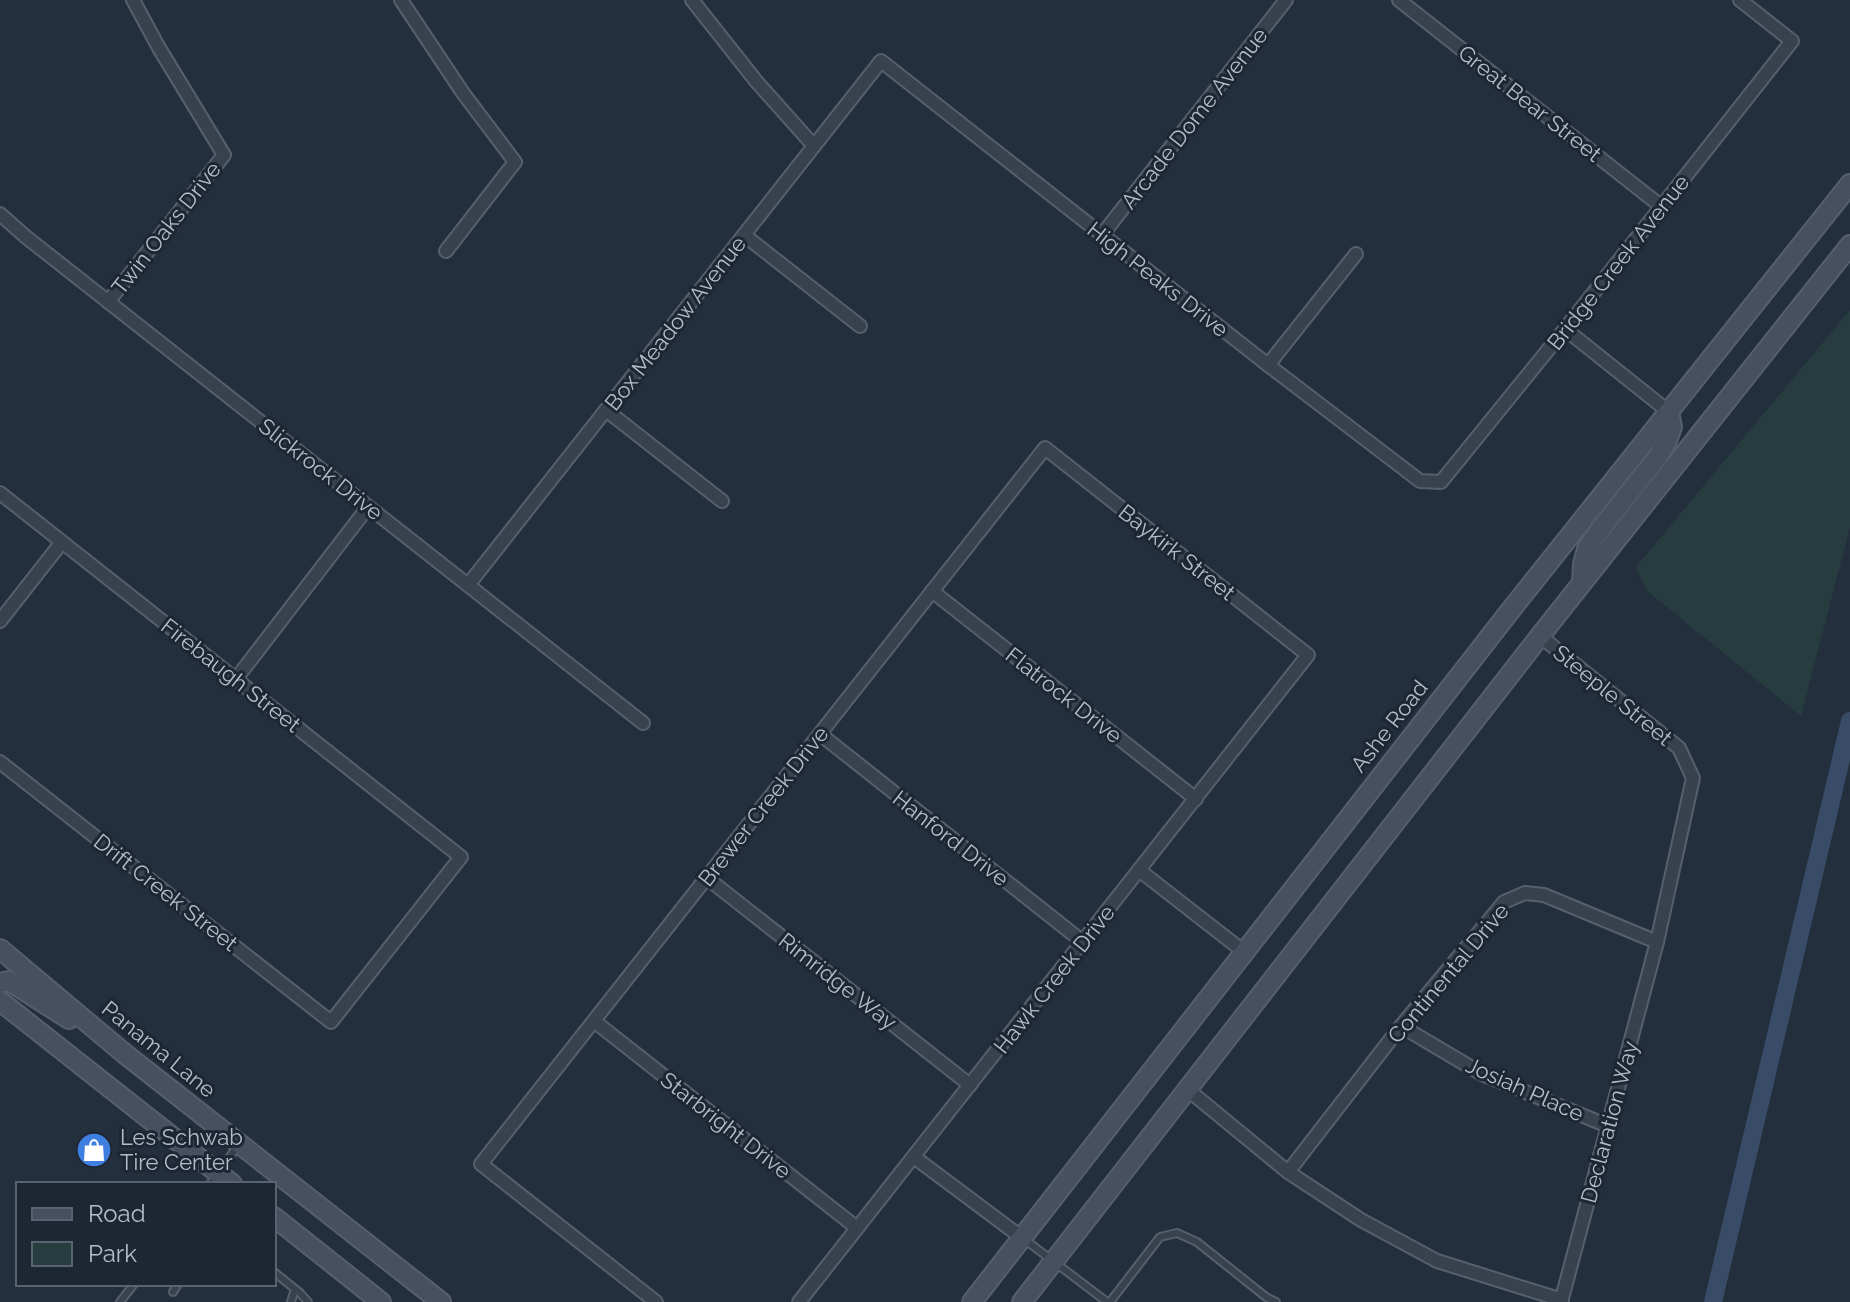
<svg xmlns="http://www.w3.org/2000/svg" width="1850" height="1302" viewBox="0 0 1850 1302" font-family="Raleway,sans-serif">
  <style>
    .green { fill: #263c3f }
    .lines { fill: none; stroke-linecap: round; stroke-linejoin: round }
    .canal { stroke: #394c67; stroke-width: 18 }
    .lane-casing { stroke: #565f6c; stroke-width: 10 }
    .street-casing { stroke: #565f6c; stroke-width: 16 }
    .secondary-casing { stroke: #565f6c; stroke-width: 22 }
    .lane { stroke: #38414e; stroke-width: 6 }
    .street { stroke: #38414e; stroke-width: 12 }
    .secondary { stroke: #465061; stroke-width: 18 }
    .labels { text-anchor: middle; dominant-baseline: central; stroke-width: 6; stroke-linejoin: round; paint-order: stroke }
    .street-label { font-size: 22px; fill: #b4bcc9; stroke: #1d2633 }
    .poi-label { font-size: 22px; fill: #b4bcc9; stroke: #1d2633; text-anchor: start }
  </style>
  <rect width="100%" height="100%" fill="#242f3e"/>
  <path class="green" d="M1850,310V527L1801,716L1646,590L1636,567Z"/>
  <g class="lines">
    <path class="canal" d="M1713,1302L1850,721"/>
    <defs>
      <g id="lane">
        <path d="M210,1184L237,1147"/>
        <path d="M1024,1239L1107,1302"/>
        <path d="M274,1272L300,1293L308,1302"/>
        <path d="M173,1292L178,1284"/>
        <path d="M120,1302L134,1284"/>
        <path d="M291,1302L295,1289"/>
        <path d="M1110,1302L1160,1237L1177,1233L1197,1242L1266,1297L1276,1302"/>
      </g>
      <g id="street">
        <path d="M401,0L463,93L515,162L446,251"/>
        <path d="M692,0L756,81L814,146"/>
        <path d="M1399,0L1662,207"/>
        <path d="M0,214L26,237L643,723"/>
        <path d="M744,235L860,326"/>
        <path d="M1102,235L1286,0"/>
        <path d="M108,302L224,155L159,48L133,0"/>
        <path d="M1565,329L1669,412"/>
        <path d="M1268,365L1356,254"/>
        <path d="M606,410L722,501"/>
        <path d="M0,493L461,857L331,1022L0,762"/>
        <path d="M468,585L881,61L1268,365L1420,481L1441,482L1565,329L1792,41L1740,0"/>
        <path d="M932,591L1196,799"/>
        <path d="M0,621L62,542"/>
        <path d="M1540,636L1679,748L1693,778L1657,942L1561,1302"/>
        <path d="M236,679L368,507"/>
        <path d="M820,734L1083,942"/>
        <path d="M1139,870L1243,951"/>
        <path d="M707,878L970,1085"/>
        <path d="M594,1021L857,1228"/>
        <path d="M1401,1026L1482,1074L1608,1126"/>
        <path d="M1187,1089L1288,1172L1361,1220L1437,1261L1562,1300"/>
        <path d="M914,1157L1021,1237"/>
        <path d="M1288,1172L1401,1026L1504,902L1525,893L1544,895L1657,942"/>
        <path d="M656,1302L481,1164L1045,448L1308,655L799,1302"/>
      </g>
      <g id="secondary">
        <path d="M1582,582L1583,564L1587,549L1601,528L1657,458L1667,441L1672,427L1669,412"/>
        <path d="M0,949L125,1054L441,1302"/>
        <path d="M0,983L9,981L69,1019"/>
        <path d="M0,1001L232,1184"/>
        <path d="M274,1217L381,1302"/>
        <path d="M972,1302L1510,611L1850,184"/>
        <path d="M1022,1302L1540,636L1850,245"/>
      </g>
    </defs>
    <use href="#lane" class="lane-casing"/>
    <use href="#street" class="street-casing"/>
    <use href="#secondary" class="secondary-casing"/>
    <use href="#lane" class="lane"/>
    <use href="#street" class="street"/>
    <use href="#secondary" class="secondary"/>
  </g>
  <defs>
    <symbol id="shop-disc" viewBox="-11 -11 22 22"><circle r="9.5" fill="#3f7fe0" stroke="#1d2633"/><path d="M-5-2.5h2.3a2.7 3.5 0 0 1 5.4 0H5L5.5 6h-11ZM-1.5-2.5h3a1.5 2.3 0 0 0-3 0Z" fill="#fff"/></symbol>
  </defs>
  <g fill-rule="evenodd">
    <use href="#shop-disc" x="74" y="1130" width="40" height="40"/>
  </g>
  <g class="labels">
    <g class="street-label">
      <text transform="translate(1530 103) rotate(38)">Great Bear Street</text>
      <text transform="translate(1194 118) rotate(-52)">Arcade Dome Avenue</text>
      <text transform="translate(166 228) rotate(-52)">Twin Oaks Drive</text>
      <text transform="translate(1618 262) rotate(-52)">Bridge Creek Avenue</text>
      <text transform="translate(1158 279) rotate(38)">High Peaks Drive</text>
      <text transform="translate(675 323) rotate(-52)">Box Meadow Avenue</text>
      <text transform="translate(321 469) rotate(38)">Slickrock Drive</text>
      <text transform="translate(1177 552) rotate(38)">Baykirk Street</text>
      <text transform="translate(231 675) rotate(38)">Firebaugh Street</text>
      <text transform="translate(1064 695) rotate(38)">Flatrock Drive</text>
      <text transform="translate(1613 695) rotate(39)">Steeple Street</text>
      <text transform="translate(1389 726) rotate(-52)">Ashe Road</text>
      <text transform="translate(763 806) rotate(-52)">Brewer Creek Drive</text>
      <text transform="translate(951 838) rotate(38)">Hanford Drive</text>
      <text transform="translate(166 892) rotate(38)">Drift Creek Street</text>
      <text transform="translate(1448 973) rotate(-50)">Continental Drive</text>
      <text transform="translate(1054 979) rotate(-52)">Hawk Creek Drive</text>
      <text transform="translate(838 981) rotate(38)">Rimridge Way</text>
      <text transform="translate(159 1049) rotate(39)">Panama Lane</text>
      <text transform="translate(1525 1089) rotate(24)">Josiah Place</text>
      <text transform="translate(1609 1122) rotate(-75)">Declaration Way</text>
      <text transform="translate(726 1125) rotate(38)">Starbright Drive</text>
    </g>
    <g class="poi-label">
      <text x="120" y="1137">Les Schwab<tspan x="120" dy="25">Tire Center</tspan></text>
    </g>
  </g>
  <rect x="16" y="1182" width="260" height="104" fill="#1d2633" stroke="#59626f" stroke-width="2"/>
  <rect x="32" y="1208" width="40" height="12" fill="#465061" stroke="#59626f" stroke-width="2"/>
  <text x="88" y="1222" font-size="24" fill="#b4bcc9">Road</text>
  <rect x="32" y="1242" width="40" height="24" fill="#263c3f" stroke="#59626f" stroke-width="2"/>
  <text x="88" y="1262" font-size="24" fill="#b4bcc9">Park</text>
</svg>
